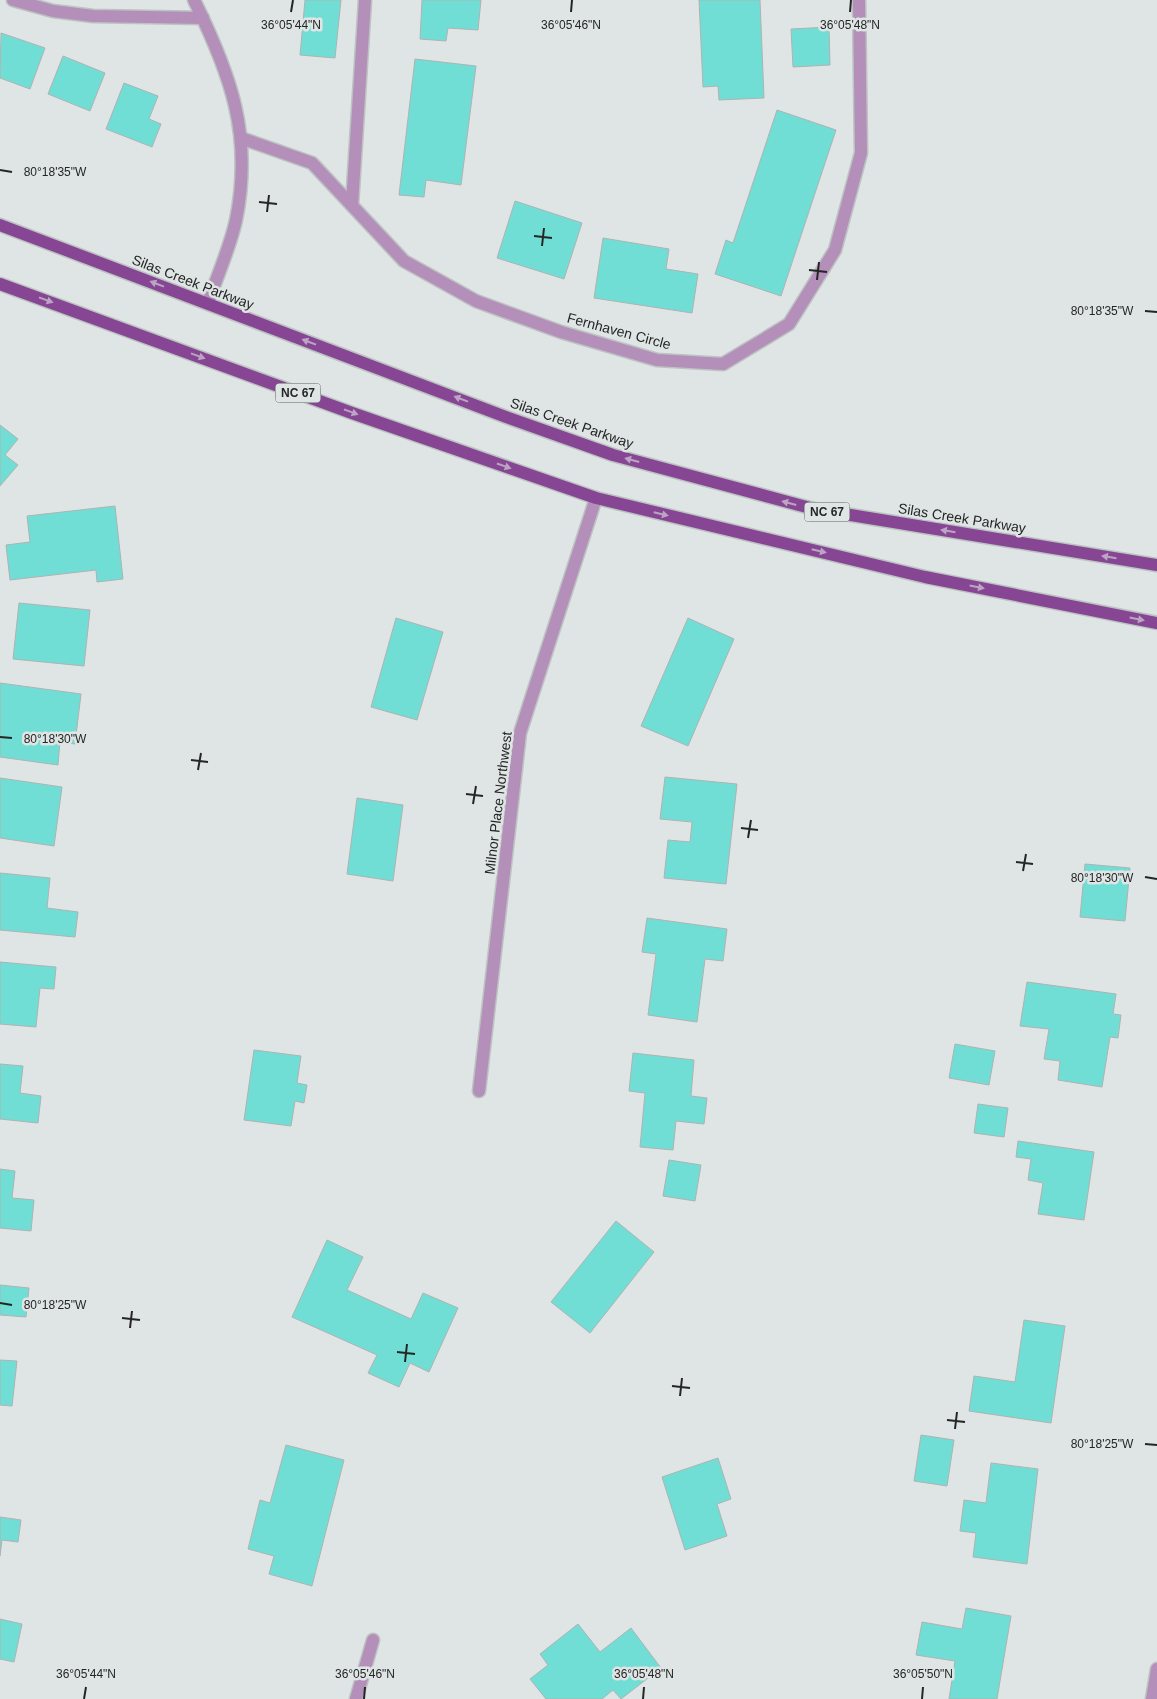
<svg xmlns="http://www.w3.org/2000/svg" width="1157" height="1699" viewBox="0 0 1157 1699" font-family="Helvetica,sans-serif">
  <style>
    .building { fill: #71ded6; stroke: #aeb3b2 }
    .lines { fill: none; stroke-linecap: round; stroke-linejoin: round }
    .lane-casing { stroke: #bdc3c2; stroke-width: 15 }
    .street-casing { stroke: #bdc3c2; stroke-width: 15 }
    .primary-casing { stroke: #bdc3c2; stroke-width: 15 }
    .lane { stroke: #b38fb9; stroke-width: 12 }
    .street { stroke: #b38fb9; stroke-width: 12 }
    .primary { stroke: #874693; stroke-width: 12 }
    .oneway { fill: #bca5c4 }
    .ticks { fill: none; stroke: #242625; stroke-width: 2 }
    .labels { text-anchor: middle; dominant-baseline: central; stroke-width: 5; stroke-linejoin: round; paint-order: stroke }
    .shield { fill: #dfe5e4; stroke: #5c5f5e; stroke-width: 1 }
    .shield-label { font-size: 12px; font-weight: bold; fill: #242625 }
    .street-label { font-size: 14px; fill: #242625; stroke: #dfe5e4 }
    .ticks-label { font-size: 12px; text-anchor: middle; fill: #242625; stroke: #dfe5e4; stroke-width: 5; stroke-linejoin: round; paint-order: stroke }
  </style>
  <rect width="100%" height="100%" fill="#dfe5e4"/>
  <g class="building">
    <path d="M305,0H341L335,58L300,55Z"/>
    <path d="M422,0H481L478,30L448,28L446,41L420,39Z"/>
    <path d="M699,0H760L764,98L719,100L718,86L703,87Z"/>
    <path d="M829,27L830,65L793,67L791,29Z"/>
    <path d="M1,33L45,48L30,89L0,78Z"/>
    <path d="M63,56L105,73L90,111L48,94Z"/>
    <path d="M415,59L476,66L461,185L426,180L424,197L399,195Z"/>
    <path d="M124,83L158,96L149,119L161,124L152,147L106,129Z"/>
    <path d="M777,110L836,130L781,296L715,274L726,240L733,243Z"/>
    <path d="M515,201L582,223L564,279L497,258Z"/>
    <path d="M603,238L669,249L666,269L698,274L692,313L594,298Z"/>
    <path d="M0,425L18,439L5,455L18,465L0,486Z"/>
    <path d="M115,506L123,579L97,582L96,570L10,580L6,545L30,542L27,516Z"/>
    <path d="M19,603L90,610L84,666L13,659Z"/>
    <path d="M396,618L443,632L417,720L371,707Z"/>
    <path d="M688,618L734,639L688,746L641,726Z"/>
    <path d="M0,683L81,694L75,744L60,742L58,765L0,757Z"/>
    <path d="M665,777L737,784L726,884L664,878L668,840L690,842L692,822L660,819Z"/>
    <path d="M0,778L62,787L54,846L0,838Z"/>
    <path d="M357,798L403,805L393,881L347,874Z"/>
    <path d="M1085,864L1130,868L1125,921L1080,917Z"/>
    <path d="M0,873L50,878L47,908L78,912L75,937L0,930Z"/>
    <path d="M647,918L727,929L723,961L705,959L697,1022L648,1015L656,954L642,952Z"/>
    <path d="M0,962L56,967L54,989L40,988L36,1027L0,1024Z"/>
    <path d="M1027,982L1116,994L1113,1014L1121,1015L1118,1038L1110,1037L1102,1087L1058,1080L1060,1061L1044,1059L1049,1029L1020,1026Z"/>
    <path d="M955,1044L995,1051L989,1085L949,1078Z"/>
    <path d="M254,1050L301,1056L297,1083L307,1085L304,1103L295,1101L291,1126L244,1120Z"/>
    <path d="M633,1053L694,1060L691,1096L707,1098L704,1124L676,1121L673,1150L640,1147L645,1093L629,1091Z"/>
    <path d="M0,1064L23,1066L20,1093L41,1096L38,1123L0,1119Z"/>
    <path d="M978,1104L1008,1108L1004,1137L974,1133Z"/>
    <path d="M1018,1141L1094,1152L1084,1220L1038,1214L1043,1183L1028,1180L1031,1159L1016,1157Z"/>
    <path d="M669,1160L701,1165L695,1201L663,1196Z"/>
    <path d="M0,1169L15,1171L12,1198L34,1200L31,1231L0,1228Z"/>
    <path d="M616,1221L654,1252L590,1333L551,1302Z"/>
    <path d="M327,1240L363,1257L347,1290L411,1319L423,1293L458,1308L429,1372L410,1363L399,1387L368,1373L377,1355L292,1317Z"/>
    <path d="M0,1285L29,1288L26,1317L0,1315Z"/>
    <path d="M1024,1320L1065,1326L1051,1423L969,1411L974,1376L1015,1382Z"/>
    <path d="M0,1360L17,1361L12,1406L0,1405Z"/>
    <path d="M921,1435L954,1440L947,1486L914,1481Z"/>
    <path d="M286,1445L344,1460L312,1586L269,1574L274,1556L248,1549L260,1500L270,1503Z"/>
    <path d="M718,1458L731,1499L717,1504L727,1536L685,1550L662,1477Z"/>
    <path d="M991,1463L1038,1469L1027,1564L973,1557L976,1533L960,1531L964,1500L986,1503Z"/>
    <path d="M0,1517L21,1520L18,1542L2,1540L0,1556Z"/>
    <path d="M966,1608L1011,1616L997,1699H949L955,1661L916,1655L922,1622L962,1629Z"/>
    <path d="M0,1619L22,1624L14,1662L0,1659Z"/>
    <path d="M578,1624L600,1652L631,1628L661,1668L621,1699L613,1690L602,1699H546L530,1679L548,1665L540,1654Z"/>
  </g>
  <g class="lines">
    <defs>
      <path id="lane" d="M352,205L365,0"/>
      <g id="street">
        <path d="M13,0L53,11L93,16L203,18"/>
        <path d="M194,0C231,75 253,136 236,220C230,248 217,276 208,303"/>
        <path d="M241,138L312,163L404,261L476,301L561,332L657,360L723,364L789,324L835,250L861,153L859,0"/>
        <path d="M479,1091L520,733L596,498"/>
        <path d="M356,1699L373,1640"/>
        <path d="M1152,1699L1157,1669"/>
      </g>
      <g id="primary">
        <path d="M0,225L506,417L613,455L814,509L1157,565"/>
        <path d="M0,284L352,413L596,498L925,577L1157,623"/>
      </g>
    </defs>
    <use href="#lane" class="lane-casing"/>
    <use href="#street" class="street-casing"/>
    <use href="#primary" class="primary-casing"/>
    <use href="#lane" class="lane"/>
    <use href="#street" class="street"/>
    <use href="#primary" class="primary"/>
  </g>
  <defs><path id="oneway-solid" d="M-6-.8H1V-3.2L6.5 0L1 3.2V.8H-6Z" transform="scale(1.25)"/></defs>
  <g class="oneway">
    <use href="#oneway-solid" transform="translate(157 284) rotate(-159)"/>
    <use href="#oneway-solid" transform="translate(46 300) rotate(20)"/>
    <use href="#oneway-solid" transform="translate(309 342) rotate(-159)"/>
    <use href="#oneway-solid" transform="translate(198 356) rotate(20)"/>
    <use href="#oneway-solid" transform="translate(461 399) rotate(-159)"/>
    <use href="#oneway-solid" transform="translate(351 412) rotate(20)"/>
    <use href="#oneway-solid" transform="translate(632 460) rotate(-165)"/>
    <use href="#oneway-solid" transform="translate(504 466) rotate(19)"/>
    <use href="#oneway-solid" transform="translate(789 503) rotate(-165)"/>
    <use href="#oneway-solid" transform="translate(661 514) rotate(13)"/>
    <use href="#oneway-solid" transform="translate(948 531) rotate(-171)"/>
    <use href="#oneway-solid" transform="translate(819 551) rotate(13)"/>
    <use href="#oneway-solid" transform="translate(1109 557) rotate(-171)"/>
    <use href="#oneway-solid" transform="translate(977 587) rotate(11)"/>
    <use href="#oneway-solid" transform="translate(1137 619) rotate(11)"/>
  </g>
  <path class="ticks" d="M291,12L293,0M571,12L572,0M850,12L851,0M0,170L12,172M259,202L277,204M267,212L269,195M534,236L552,238M542,246L544,228M809,270L827,272M817,280L819,262M1145,311L1157,312M0,737L12,738M191,760L208,762M198,770L201,753M466,794L483,796M473,804L476,786M741,828L758,830M748,838L751,820M1016,862L1033,864M1023,871L1026,854M1145,877L1157,879M0,1303L12,1305M122,1318L140,1320M130,1328L132,1311M397,1352L415,1354M405,1362L407,1344M672,1386L690,1388M680,1396L682,1378M947,1420L965,1422M955,1429L957,1412M1145,1444L1157,1445M84,1699L86,1687M364,1699L365,1687M643,1699L644,1687M922,1699L923,1687"/>
  <g class="labels">
    <g class="shield">
      <rect x="275.5" y="383.5" width="45" height="19" rx="4"/>
      <rect x="804.5" y="502.5" width="45" height="19" rx="4"/>
    </g>
    <g class="shield-label">
      <text x="298" y="393">NC 67</text>
      <text x="827" y="512">NC 67</text>
    </g>
    <g class="street-label">
      <text transform="translate(193 282) rotate(21)">Silas Creek Parkway</text>
      <text transform="translate(619 331) rotate(15)">Fernhaven Circle</text>
      <text transform="translate(572 423) rotate(19)">Silas Creek Parkway</text>
      <text transform="translate(962 518) rotate(9)">Silas Creek Parkway</text>
      <text transform="translate(498 803) rotate(-83)">Milnor Place Northwest</text>
    </g>
  </g>
  <g class="ticks-label">
    <text x="291" y="29">36°05'44"N</text>
    <text x="571" y="29">36°05'46"N</text>
    <text x="850" y="29">36°05'48"N</text>
    <text x="55" y="176">80°18'35"W</text>
    <text x="1102" y="315">80°18'35"W</text>
    <text x="55" y="743">80°18'30"W</text>
    <text x="1102" y="882">80°18'30"W</text>
    <text x="55" y="1309">80°18'25"W</text>
    <text x="1102" y="1448">80°18'25"W</text>
    <text x="86" y="1678">36°05'44"N</text>
    <text x="365" y="1678">36°05'46"N</text>
    <text x="644" y="1678">36°05'48"N</text>
    <text x="923" y="1678">36°05'50"N</text>
  </g>
</svg>
